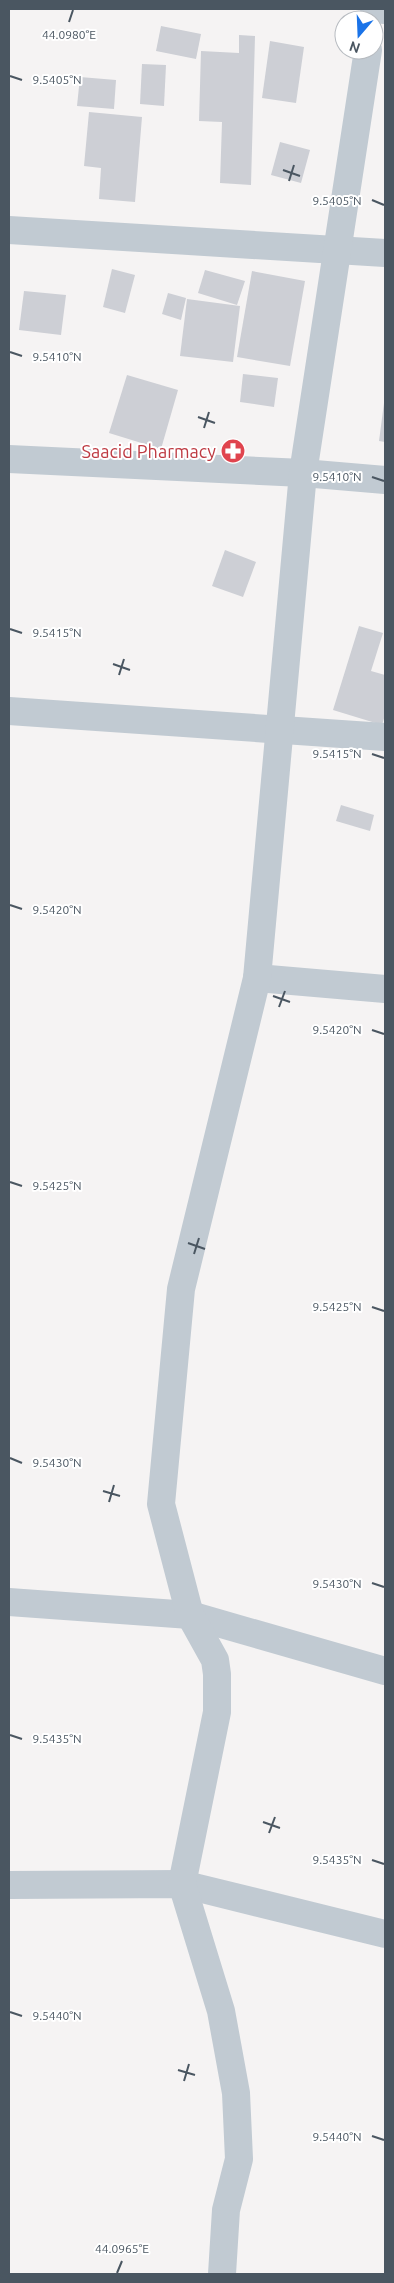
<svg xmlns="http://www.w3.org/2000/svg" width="394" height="2283" viewBox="0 0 394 2283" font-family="Ubuntu,sans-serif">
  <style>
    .building { fill: #cdcfd5 }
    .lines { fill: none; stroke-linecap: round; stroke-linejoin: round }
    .minor { stroke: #c1cad2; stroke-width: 28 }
    .ticks { fill: none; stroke: #4a5661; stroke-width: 2 }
    .labels { text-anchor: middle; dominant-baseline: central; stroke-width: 4; stroke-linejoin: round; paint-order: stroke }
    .health-label { font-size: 18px; fill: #be3a42; stroke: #fff; text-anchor: end }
    .ticks-label { font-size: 12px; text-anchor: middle; fill: #4a5661; stroke: #fff; stroke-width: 4; stroke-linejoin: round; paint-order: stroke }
  </style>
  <rect width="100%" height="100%" fill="#f5f3f3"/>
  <g class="building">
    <path d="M161,26L201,34L196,59L156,51Z"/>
    <path d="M239,35L255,36L251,185L220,183L222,122L199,121L201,51L239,53Z"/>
    <path d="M270,41L304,47L296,103L262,98Z"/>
    <path d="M142,64L166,65L164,106L140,104Z"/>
    <path d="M80,77L116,80L114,109L77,106Z"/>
    <path d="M89,112L142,117L135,202L99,199L101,168L84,166Z"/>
    <path d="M280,142L310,150L301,183L271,175Z"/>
    <path d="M112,269L135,275L125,313L103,307Z"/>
    <path d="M205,270L245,281L237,305L198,293Z"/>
    <path d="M252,271L305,281L290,366L237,357Z"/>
    <path d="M24,291L66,295L61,335L19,330Z"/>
    <path d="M168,293L186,298L181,320L162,314Z"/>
    <path d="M187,299L240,306L233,362L180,356Z"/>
    <path d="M243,374L278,378L274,407L240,402Z"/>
    <path d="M127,375L178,390L161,449L109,433Z"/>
    <path d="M384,403H385V442L379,441Z"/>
    <path d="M225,550L256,562L243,597L212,586Z"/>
    <path d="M359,626L383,633L371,671L385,675V715L382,725L333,710Z"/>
    <path d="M341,805L374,815L370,831L336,821Z"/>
  </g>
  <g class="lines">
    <g class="minor">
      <path d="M374,9L385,10"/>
      <path d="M9,230L385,253"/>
      <path d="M9,459L303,473L385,480"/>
      <path d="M9,711L385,737"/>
      <path d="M257,978L385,989"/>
      <path d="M9,1602L190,1615L385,1671"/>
      <path d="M9,1885L182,1884L385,1934"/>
      <path d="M222,2274L226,2210L239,2159L236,2093L221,2011L182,1884L217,1712V1674L215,1660L190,1615L161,1504L181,1289L257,978L303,473L368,50"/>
    </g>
  </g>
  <path class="ticks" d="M69,22L73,10M10,76L22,80M283,170L300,176M289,181L294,165M372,200L384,205M10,352L22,356M198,417L215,423M204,428L209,412M372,477L384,481M10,629L22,633M113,664L130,670M119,675L124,659M372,754L384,758M10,905L22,909M273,996L290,1002M279,1007L285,991M372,1030L384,1034M10,1182L22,1186M188,1243L205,1249M194,1254L199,1238M372,1307L384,1311M10,1458L22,1463M103,1491L120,1496M109,1502L114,1485M372,1583L384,1587M10,1735L22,1739M263,1822L280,1828M269,1833L275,1817M372,1860L384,1864M10,2012L22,2016M178,2070L195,2075M184,2081L189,2064M372,2136L384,2140M117,2273L122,2261"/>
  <defs>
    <symbol id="pharmacy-disc" viewBox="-11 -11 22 22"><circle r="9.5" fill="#e0444e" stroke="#fff"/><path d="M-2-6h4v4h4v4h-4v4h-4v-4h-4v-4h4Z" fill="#fff"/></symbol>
  </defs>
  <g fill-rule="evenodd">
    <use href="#pharmacy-disc" x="219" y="437" width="28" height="28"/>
  </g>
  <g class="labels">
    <g class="health-label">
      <text x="216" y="451">Saacid Pharmacy</text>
    </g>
  </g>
  <g class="ticks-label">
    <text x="69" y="39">44.0980°E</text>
    <text x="57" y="84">9.5405°N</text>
    <text x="337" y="205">9.5405°N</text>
    <text x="57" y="361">9.5410°N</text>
    <text x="337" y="481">9.5410°N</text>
    <text x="57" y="637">9.5415°N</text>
    <text x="337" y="758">9.5415°N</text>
    <text x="57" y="914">9.5420°N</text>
    <text x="337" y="1034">9.5420°N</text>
    <text x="57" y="1190">9.5425°N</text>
    <text x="337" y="1311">9.5425°N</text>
    <text x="57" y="1467">9.5430°N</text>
    <text x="337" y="1588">9.5430°N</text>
    <text x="57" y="1743">9.5435°N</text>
    <text x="337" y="1864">9.5435°N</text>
    <text x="57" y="2020">9.5440°N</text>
    <text x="337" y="2141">9.5440°N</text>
    <text x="122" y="2253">44.0965°E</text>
  </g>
  <rect width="394" height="2283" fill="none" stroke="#4a5661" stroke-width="20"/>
  <g transform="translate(359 35) rotate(199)"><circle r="24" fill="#ffffff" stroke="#b7bbc0"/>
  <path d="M0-4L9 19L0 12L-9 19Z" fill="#1a73e8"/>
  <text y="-8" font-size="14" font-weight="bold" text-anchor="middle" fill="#4a5661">N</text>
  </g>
</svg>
